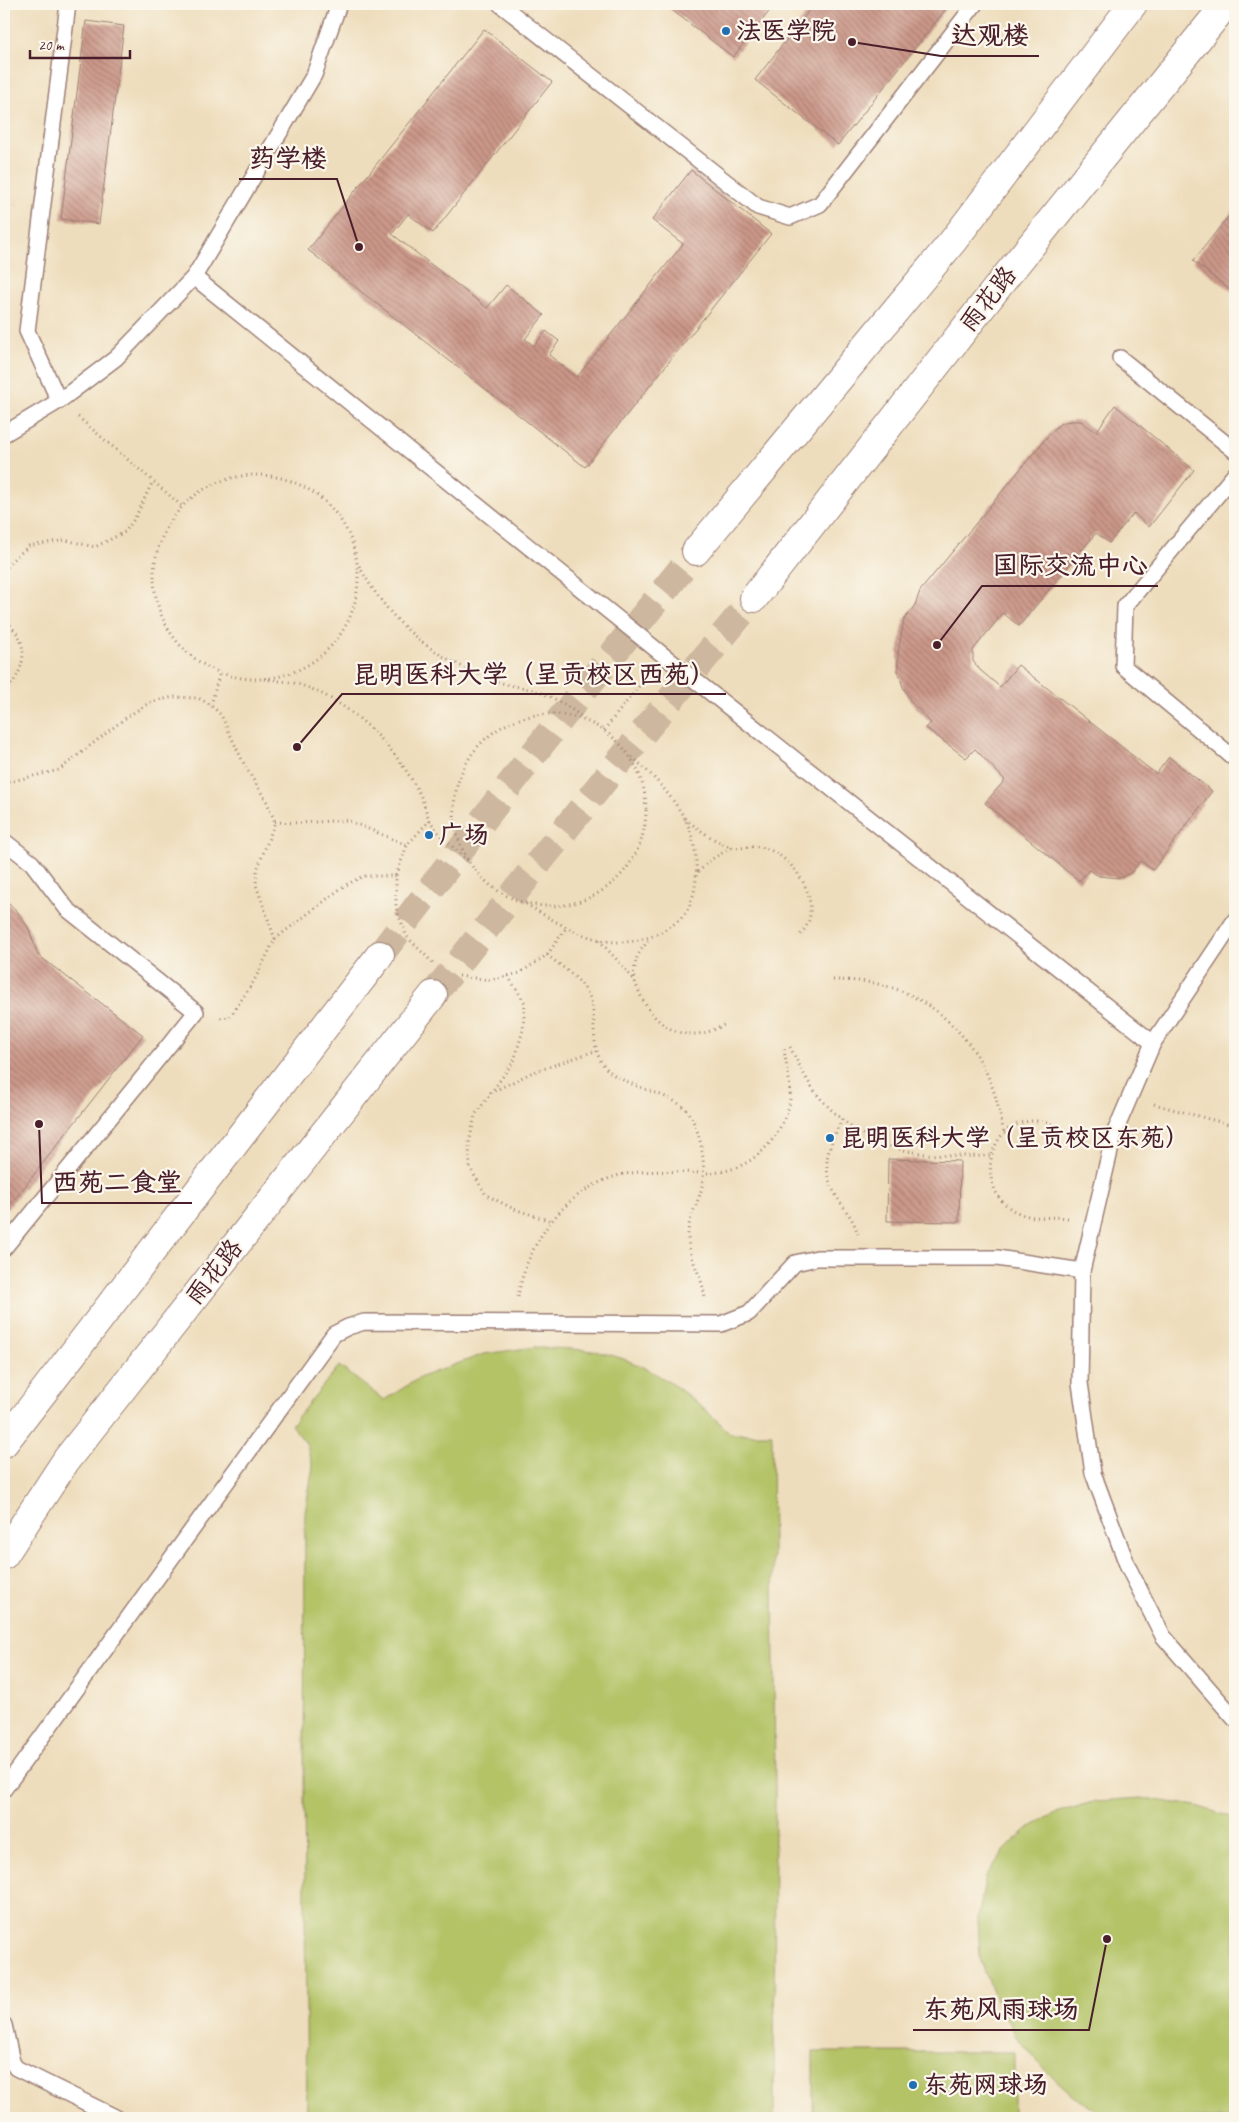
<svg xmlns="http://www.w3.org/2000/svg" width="1239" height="2122" viewBox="0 0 1239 2122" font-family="Caveat,'LXGW WenKai TC',sans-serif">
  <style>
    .pitch { fill: #b3c366; stroke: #7e7148 }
    .building { fill: url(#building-back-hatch) }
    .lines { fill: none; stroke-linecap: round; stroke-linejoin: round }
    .tertiary-tunnel { stroke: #cdb79f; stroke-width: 28; stroke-dasharray: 28 14; stroke-linecap: butt }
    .service-casing { stroke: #9c7e74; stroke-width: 18 }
    .tertiary-casing { stroke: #9c7e74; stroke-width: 30 }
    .path { stroke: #9c7e74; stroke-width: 3; stroke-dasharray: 1 4; stroke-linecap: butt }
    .service { stroke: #fff; stroke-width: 15 }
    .tertiary { stroke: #fff; stroke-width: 28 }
    .poi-dot { fill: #1f6fb2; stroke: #fbf7ec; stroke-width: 2 }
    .labels { text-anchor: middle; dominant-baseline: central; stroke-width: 4.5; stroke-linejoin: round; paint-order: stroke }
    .poi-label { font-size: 25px; font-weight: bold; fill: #4a1f2b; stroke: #fbf7ec; text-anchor: start }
    .street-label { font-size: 25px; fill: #4a1f2b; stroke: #fbf7ec }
    .leader { fill: none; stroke: #4a1f2b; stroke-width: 2 }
    .callout-dot { fill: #4a1f2b; stroke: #fbf7ec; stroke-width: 2 }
    .callout-label { font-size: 26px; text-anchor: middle; font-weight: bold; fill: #4a1f2b; stroke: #fbf7ec; stroke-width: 4.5; stroke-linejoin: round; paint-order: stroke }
  </style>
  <defs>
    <pattern id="building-back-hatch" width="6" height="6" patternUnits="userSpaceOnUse" patternTransform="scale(1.25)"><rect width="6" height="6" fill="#cb9889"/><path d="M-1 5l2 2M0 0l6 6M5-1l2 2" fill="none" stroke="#a77b70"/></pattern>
  </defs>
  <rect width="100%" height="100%" fill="#fbf7ec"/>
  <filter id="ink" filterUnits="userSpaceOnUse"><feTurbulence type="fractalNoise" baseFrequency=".02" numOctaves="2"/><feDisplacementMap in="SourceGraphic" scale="10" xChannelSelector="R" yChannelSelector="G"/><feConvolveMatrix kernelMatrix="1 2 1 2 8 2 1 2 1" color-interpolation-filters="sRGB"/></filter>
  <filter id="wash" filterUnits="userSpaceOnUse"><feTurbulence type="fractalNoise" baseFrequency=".0096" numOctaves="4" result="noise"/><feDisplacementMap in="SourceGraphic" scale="20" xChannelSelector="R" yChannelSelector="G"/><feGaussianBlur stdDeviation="1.12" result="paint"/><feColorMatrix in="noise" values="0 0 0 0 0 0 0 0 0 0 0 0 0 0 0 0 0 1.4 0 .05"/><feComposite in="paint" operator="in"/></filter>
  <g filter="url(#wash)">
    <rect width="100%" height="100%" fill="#eeddbc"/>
    <g class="pitch">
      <path d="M535,1347C557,1349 582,1348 603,1353C655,1365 694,1398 731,1434H772L775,1794L774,2118H307L304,1793L305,1512L313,1467L306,1443L291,1425L339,1366L384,1400L421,1377L484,1354Z"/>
      <path d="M1141,1798L1196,1806L1235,1818V2118H1108L1075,2097L1043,2068L1016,2036L996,2000L980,1959L978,1919L986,1876L1005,1850L1027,1829L1053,1814L1096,1801Z"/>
      <rect x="813" y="2052" width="201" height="66"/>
    </g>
    <g id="blocks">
      <g class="building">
        <path d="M664,4H775L733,57Z"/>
        <path d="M814,4H950L838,145L755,80Z"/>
        <path d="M86,21L124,26L99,224L61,219Z"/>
        <path d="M484,29L552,82L433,233L408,214L392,234L487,308L506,285L544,315L525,339L534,346L546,331L559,341L549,355L577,377L683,244L652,220L691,170L771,234L585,467L308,250Z"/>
        <path d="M1235,208V294L1193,261Z"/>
        <path d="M1115,405L1194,470L1149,527L1134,513L1109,543L1096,533L1019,626L1003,613L973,650V661L980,670L1000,687L1018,665L1156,774L1169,757L1212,791L1153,870L1140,861L1132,872L1120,878L1099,876L1089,870L1079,881L985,803L1005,780L975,749L966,758L926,728L931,723L911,702L903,687L898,671V653L904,620L915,605L920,591L1051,432L1061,423L1070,421H1081L1096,432Z"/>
        <path d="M4,900L16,910L28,927L38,955L143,1035L4,1213Z"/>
        <path d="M888,1159L960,1161L959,1222L887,1221Z"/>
      </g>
    </g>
  </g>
  <g filter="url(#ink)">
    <use href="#blocks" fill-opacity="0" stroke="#9c7e74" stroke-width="1"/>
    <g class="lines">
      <g class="tertiary-tunnel">
        <path d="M380,955L558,722L696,551"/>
        <path d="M433,995L614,768L754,598"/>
      </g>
      <defs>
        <g id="service">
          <path d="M500,4L758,207L790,217L820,204L975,4"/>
          <path d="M194,277L663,655L1153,1043"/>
          <path d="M1120,358L1235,451"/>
          <path d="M59,401L27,331L68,4"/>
          <path d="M4,434L59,401L116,358L194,277L314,75L339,4"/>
          <path d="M1235,474L1125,606L1123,666L1235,759"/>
          <path d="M4,841L32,863L67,909L196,1012L4,1248"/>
          <path d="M1235,920L1153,1043L1114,1134L1082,1271L1080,1383L1093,1473L1128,1567L1163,1636L1235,1719"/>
          <path d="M4,1789L334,1334L348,1327L364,1322L721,1324L749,1313L795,1263L817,1258H997L1082,1271"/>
          <path d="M4,2025L12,2062L16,2068L117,2118"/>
        </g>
        <g id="tertiary">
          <path d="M696,551L953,241L1133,4"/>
          <path d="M754,598L1003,280L1226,4"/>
          <path d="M4,1443L380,955"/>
          <path d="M4,1555L67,1459L433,995"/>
        </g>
      </defs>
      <use href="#service" class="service-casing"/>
      <use href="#tertiary" class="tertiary-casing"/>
      <g class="path">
        <path d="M4,205L18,206"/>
        <path d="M78,417L182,506"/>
        <circle cx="256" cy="577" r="102"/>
        <path d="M359,566C393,627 431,656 495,681C507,685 520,687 533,690C553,696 569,707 586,720"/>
        <path d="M4,571L11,561L29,546L65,540L95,547L125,532L135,518L153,481"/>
        <path d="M4,617C8,623 14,629 18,635C29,654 20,679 4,691"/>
        <path d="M264,679C274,681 287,681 298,684C348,700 394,744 418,791C423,799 425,810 429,819C438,835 455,849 468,861"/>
        <path d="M211,705L220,671"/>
        <circle cx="550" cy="810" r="96"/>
        <path d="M604,730L648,675"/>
        <path d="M4,783L59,770L128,716L151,702L174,697L198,698L211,705L221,715L245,766L267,802L275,822L257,870L256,885L275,939L254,981L230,1017L220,1018"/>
        <path d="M685,819C696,827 719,845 732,847C745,850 754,843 770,850C794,861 816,892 809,920C808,925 802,932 799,937"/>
        <path d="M430,820L407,845L396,876V908L407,937L433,963"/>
        <path d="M275,822L300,823L347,820L407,845"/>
        <path d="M698,872L712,859L731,848"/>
        <path d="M526,904C549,918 571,932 597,939C618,945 644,942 663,931C671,926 681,920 686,912C702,887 698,842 684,817C670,794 653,775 632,757"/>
        <path d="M275,939L344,886L363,876H396"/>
        <path d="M599,940C611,954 624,966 634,981C638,988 640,996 644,1002C664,1036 695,1043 727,1023"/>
        <path d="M547,955C562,967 585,981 591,1001C597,1024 589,1051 607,1069C623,1087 673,1093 687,1111C702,1131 708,1171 700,1194C695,1209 687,1222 688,1238C689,1260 703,1276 705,1299"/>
        <path d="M459,976L490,980L520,973L547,955L566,928"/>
        <path d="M508,976L525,1003L523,1030L514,1061L475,1115L469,1143L470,1168L486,1195L514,1209L551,1221"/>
        <path d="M833,980C851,980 868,981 886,986C932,998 973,1038 990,1081C997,1098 1000,1116 1004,1133"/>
        <path d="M635,983C633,961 636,955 650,939"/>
        <path d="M790,1047C799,1064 808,1085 821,1099C871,1155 922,1157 991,1156"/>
        <path d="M490,1093L531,1073L595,1051"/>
        <path d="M1154,1104L1235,1126"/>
        <path d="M842,1119C830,1144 820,1163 833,1190C841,1206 852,1215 858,1234"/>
        <path d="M1068,1218C1052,1216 1034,1220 1019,1213C974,1195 984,1120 1035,1121C1059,1121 1067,1136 1087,1142"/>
        <path d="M518,1297C526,1244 565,1189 620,1175C648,1169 675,1172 703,1173C745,1174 775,1148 788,1109C794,1092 786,1067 784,1049"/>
      </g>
      <use href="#service" class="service"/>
      <use href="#tertiary" class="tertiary"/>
    </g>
  </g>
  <g class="poi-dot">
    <circle cx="726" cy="31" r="5"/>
    <circle cx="429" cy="835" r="5"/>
    <circle cx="830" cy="1138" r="5"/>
    <circle cx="913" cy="2085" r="5"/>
  </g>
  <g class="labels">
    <g class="poi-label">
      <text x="736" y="31">法医学院</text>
      <text x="439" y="835">广场</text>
      <text x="840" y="1138">昆明医科大学（呈贡校区东苑）</text>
      <text x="923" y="2085">东苑网球场</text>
    </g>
    <g class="street-label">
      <text transform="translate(988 299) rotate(-52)">雨花路</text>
      <text transform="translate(214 1272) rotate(-52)">雨花路</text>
    </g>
  </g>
  <path class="leader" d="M852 42L941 56H1039M359 247L337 179H239M937 645L982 586H1158M297 747L342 694H726M39 1124L42 1203H192M1107 1939L1089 2030H913"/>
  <g class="callout-dot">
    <circle cx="852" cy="42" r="5"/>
    <circle cx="359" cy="247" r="5"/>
    <circle cx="937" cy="645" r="5"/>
    <circle cx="297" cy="747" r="5"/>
    <circle cx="39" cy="1124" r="5"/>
    <circle cx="1107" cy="1939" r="5"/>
  </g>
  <g class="callout-label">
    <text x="990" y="44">达观楼</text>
    <text x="288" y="167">药学楼</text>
    <text x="1070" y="574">国际交流中心</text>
    <text x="534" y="683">昆明医科大学（呈贡校区西苑）</text>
    <text x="117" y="1191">西苑二食堂</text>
    <text x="1001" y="2018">东苑风雨球场</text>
  </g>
  <rect width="1239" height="2122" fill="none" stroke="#fbf7ec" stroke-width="20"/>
  <path d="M30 50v8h100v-8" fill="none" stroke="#4a1f2b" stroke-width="2.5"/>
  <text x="38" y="50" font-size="15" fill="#4a1f2b" stroke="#fbf7ec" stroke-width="4" paint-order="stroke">20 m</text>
</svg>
